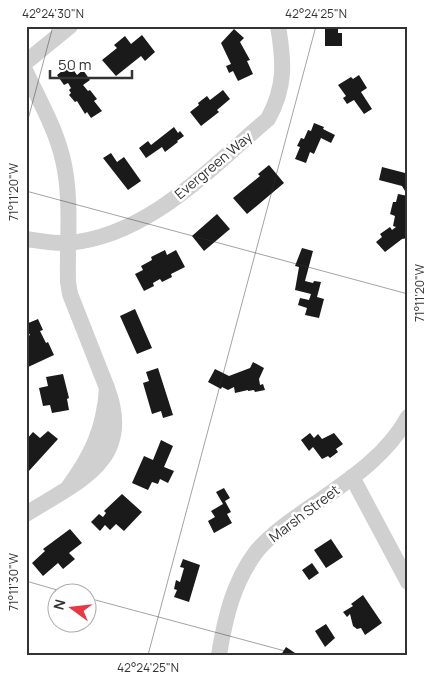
<svg xmlns="http://www.w3.org/2000/svg" width="434" height="681" viewBox="0 0 434 681" font-family="Manrope,sans-serif">
  <style>
    .building { fill: #1a1a1a }
    .lines { fill: none; stroke-linecap: round; stroke-linejoin: round }
    .minor { stroke: #d0d0d0; stroke-width: 16 }
    .ticks { fill: none; stroke: #333; stroke-width: 1; stroke-opacity: 0.45 }
    .labels { text-anchor: middle; dominant-baseline: central; stroke-width: 5; stroke-linejoin: round; paint-order: stroke }
    .street-label { font-size: 14px; fill: #333; stroke: #fff }
    .neatline { fill: none; stroke: #333; stroke-width: 2 }
    .ticks-label { font-size: 12px; text-anchor: middle; fill: #333 }
  </style>
  <rect width="100%" height="100%" fill="#fff"/>
  <g class="building">
    <path d="M325,26H338V33H342V46H325Z"/>
    <path d="M234,29L244,38L240,42L250,60L247,61L253,74L238,81L233,71L229,73L226,66L231,64L221,43Z"/>
    <path d="M142,35L155,52L145,61L141,56L116,76L102,60L117,48L114,45L125,36L131,44Z"/>
    <path d="M70,65L77,75L83,70L90,80L83,85L88,91L90,90L97,99L94,101L102,111L91,118L87,112L85,114L77,101L75,102L69,95L71,93L69,90L71,88L68,83L64,85L57,75Z"/>
    <path d="M359,75L367,88L361,92L372,109L364,114L354,100L347,104L343,98L346,96L338,85L351,77L353,79Z"/>
    <path d="M223,90L230,99L217,110L219,112L201,126L190,112L199,105L198,103L207,96L210,100Z"/>
    <path d="M314,123L324,127L323,129L335,135L331,143L321,138L314,154L310,152L306,163L295,159L300,147L297,146L301,138L304,139L308,130L311,131Z"/>
    <path d="M174,127L178,133L180,131L184,136L177,141L178,142L165,152L162,147L146,158L139,148L148,141L151,145Z"/>
    <path d="M111,153L117,162L124,157L141,181L128,190L103,158Z"/>
    <path d="M269,165L284,183L247,214L233,198L260,176L258,174Z"/>
    <path d="M382,167L405,173L406,170H408V196L402,186L379,180Z"/>
    <path d="M398,194L408,196V238L402,239L385,252L376,242L382,237L380,234L390,227L392,230L396,227L393,226L395,216L390,214L393,202H396Z"/>
    <path d="M217,214L230,229L204,251L192,236Z"/>
    <path d="M302,248L313,251L305,281L313,283L314,281L321,282L317,297L324,299L319,318L305,315L307,308L298,305L300,298L309,300L311,294L295,290L299,267L295,266Z"/>
    <path d="M165,250L167,255L176,250L185,267L171,274L172,277L162,282L160,279L153,283L154,286L144,291L135,274L143,270L141,266L152,260L151,257Z"/>
    <path d="M135,309L152,348L137,354L120,316Z"/>
    <path d="M38,319L43,330L40,331L46,343L48,342L54,355L26,368V344L29,345L26,337L30,335L26,329V324Z"/>
    <path d="M253,362L264,368L259,379L260,385L263,384L265,390L255,392L254,390L248,391V390L235,393L234,387L228,390L222,387L221,389L208,382L215,369L229,376L250,368Z"/>
    <path d="M158,368L173,415L163,418L161,411L152,414L143,383L149,381L146,372Z"/>
    <path d="M63,374L69,398L67,399L69,410L52,413L50,405L43,406L39,388L48,386L46,377Z"/>
    <path d="M48,431L58,439L28,472L26,470V440L33,432L40,438Z"/>
    <path d="M310,433L314,438L318,434L322,439L334,433L343,444L336,449L338,452L330,458L328,456L322,459L313,447L309,451L301,440Z"/>
    <path d="M161,440L173,446L164,467L174,471L168,483L160,479L158,484L152,482L148,490L132,483L144,456L153,460Z"/>
    <path d="M224,488L230,498L225,501L231,512L227,514L232,523L214,533L208,521L215,517L211,511L223,504L216,492Z"/>
    <path d="M122,494L142,512L124,531L116,524L110,530L105,525L100,531L91,522L99,514L103,517L106,513L104,511Z"/>
    <path d="M70,529L82,543L69,553L75,559L63,569L58,563L43,576L32,563L45,551L43,549Z"/>
    <path d="M331,539L343,557L326,568L314,550Z"/>
    <path d="M183,559L200,565L189,602L174,597L177,590L174,589L176,580L180,582L184,568L180,567Z"/>
    <path d="M312,563L319,573L309,580L302,570Z"/>
    <path d="M363,595L382,623L365,635L361,628L357,629L353,626L350,614L347,617L343,612L353,606L351,604Z"/>
    <path d="M326,624L335,638L325,647L315,631Z"/>
    <path d="M286,647L298,655H281Z"/>
  </g>
  <g class="lines">
    <g class="minor">
      <path d="M26,62L70,26"/>
      <path d="M26,72C39,100 56,129 63,160C72,199 67,242 68,282L70,294L107,388"/>
      <path d="M26,239C40,241 55,244 68,243C149,236 210,168 268,119C286,86 284,62 278,26"/>
      <path d="M352,477L408,582"/>
      <path d="M26,514C77,482 135,461 107,388C104,430 92,455 68,488"/>
      <path d="M219,655C225,618 233,583 256,552C268,537 283,526 299,515C338,487 384,461 408,417"/>
    </g>
  </g>
  <path class="ticks" d="M26,127L53,26M26,191L408,294M26,581L71,594M88,598L300,655M148,655L316,26"/>
  <g class="labels">
    <g class="street-label">
      <text transform="translate(213 165) rotate(-40)">Evergreen Way</text>
      <text transform="translate(304 513) rotate(-37)">Marsh Street</text>
    </g>
  </g>
  <rect width="434" height="681" fill="none" stroke="#ffffff" stroke-width="55"/>
  <g transform="translate(72 608) rotate(285)"><circle r="24" fill="#ffffff" stroke="#adadad"/>
  <path d="M0-4L9 19L0 12L-9 19Z" fill="#e63946"/>
  <text y="-8" font-size="14" font-weight="bold" text-anchor="middle" fill="#333333">N</text>
  </g>
  <path d="M50 70v8h82v-8" fill="none" stroke="#333333" stroke-width="2.5"/>
  <text x="58" y="70" font-size="15" fill="#333333" stroke="#ffffff" stroke-width="4" paint-order="stroke">50 m</text>
  <rect x="28" y="28" width="378" height="626" class="neatline"/>
  <g class="ticks-label">
    <text x="53" y="18">42°24'30"N</text>
    <text x="316" y="18">42°24'25"N</text>
    <text transform="translate(14 192) rotate(-90)" y="4">71°11'20"W</text>
    <text transform="translate(420 293) rotate(-90)" y="4">71°11'20"W</text>
    <text transform="translate(14 582) rotate(-90)" y="4">71°11'30"W</text>
    <text x="148" y="672">42°24'25"N</text>
  </g>
</svg>
